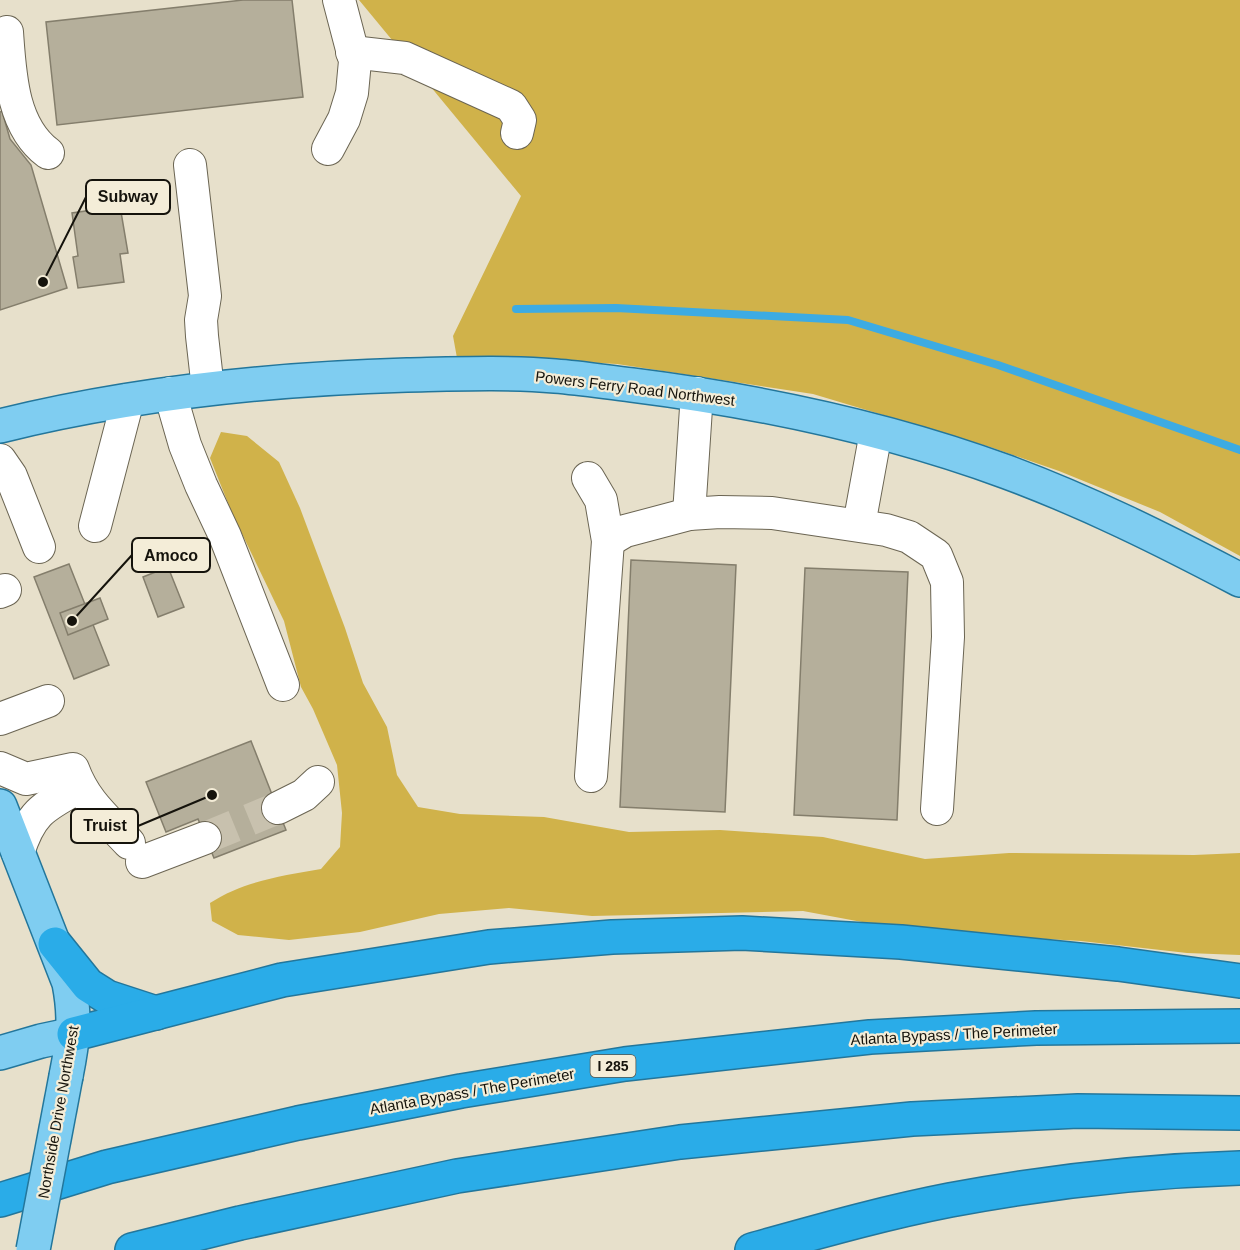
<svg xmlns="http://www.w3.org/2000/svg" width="1240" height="1250" viewBox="0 0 1240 1250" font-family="Arial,sans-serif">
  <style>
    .green { fill: #d0b24a }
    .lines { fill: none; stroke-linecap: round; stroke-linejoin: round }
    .stream { stroke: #3dabe3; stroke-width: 8 }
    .building { fill: #b5af9b; stroke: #847e6c; stroke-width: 1.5 }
    .minor-tunnel { stroke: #c8c1ae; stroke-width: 32; stroke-dasharray: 32 16; stroke-linecap: butt }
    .minor-casing { stroke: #6b6553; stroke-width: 34 }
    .major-casing { stroke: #23769b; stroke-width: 36 }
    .highway-casing { stroke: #23769b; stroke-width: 36 }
    .minor { stroke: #fff; stroke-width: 32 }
    .major { stroke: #7fcdf1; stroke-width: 33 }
    .highway { stroke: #2aace8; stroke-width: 33 }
    .major-bridge-casing { stroke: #23769b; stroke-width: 36; stroke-linecap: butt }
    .major-bridge { stroke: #7fcdf1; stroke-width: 33 }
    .labels { text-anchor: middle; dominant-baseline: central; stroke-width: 4.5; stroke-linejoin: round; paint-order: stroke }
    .shield { fill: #f4edd8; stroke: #585449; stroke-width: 1.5 }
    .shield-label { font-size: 14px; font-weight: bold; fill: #15130c }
    .street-label { font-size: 15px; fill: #15130c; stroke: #f4edd8 }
    .leader { fill: none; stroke: #15130c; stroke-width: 2 }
    .callout-dot { fill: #15130c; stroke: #f4edd8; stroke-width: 2 }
    .callout { fill: #f4edd8; stroke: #15130c; stroke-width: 2 }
    .callout-label { font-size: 16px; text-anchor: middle; font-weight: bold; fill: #15130c }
  </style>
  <rect width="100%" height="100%" fill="#e7e0cb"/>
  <g class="green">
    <path d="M359,0H1240V556L1160,512L1059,471L990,447L813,394L617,364L529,359L457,358L453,336L521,196Z"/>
    <path d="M221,432L247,436L279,462L300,508L345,628L363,683L387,727L397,775L418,807L460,814L544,817L629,832L720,830L823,837L925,859L1009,853L1194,855L1240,853V955L1187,953L1081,941L979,935L862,922L803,911L592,916L509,908L439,914L360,932L289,940L238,935L212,921L210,903C244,881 281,876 321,869L340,847L342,813L337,765L313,709L301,687L284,621L232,513L210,458Z"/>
  </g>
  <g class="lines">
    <path class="stream" d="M516,309L616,308L848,320L998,365L1240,450"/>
  </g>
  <g class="building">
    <path d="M243,0H292L303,97L57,125L46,22Z"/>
    <path d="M2,111L10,139L31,165L67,288L0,310V112Z"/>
    <path d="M120,206L128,253L120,254L124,282L78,288L73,257L78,256L72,213Z"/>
    <path d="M631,560L736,565L725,812L620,807Z"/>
    <path d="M69,564L109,665L74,679L34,577Z"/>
    <path d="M168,567L184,607L158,617L143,577Z"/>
    <path d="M805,568L908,572L897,820L794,815Z"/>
    <path d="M100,598L108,619L68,635L60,613Z"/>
    <path d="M251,741L286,830L214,858L198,819L166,832L146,782Z"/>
  </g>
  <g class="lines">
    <path class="minor-tunnel" d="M205,838L278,808"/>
    <defs>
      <g id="minor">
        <path d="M7,32C10,74 12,126 48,153"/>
        <path d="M352,52L405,58L511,106L520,120L517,133"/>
        <path d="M328,149L344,119L352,93L355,61L339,0"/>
        <path d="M190,165L205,296L201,320L202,336L208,389"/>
        <path d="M170,393L185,445L201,485L225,536L283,685"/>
        <path d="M0,460L11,476L39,547"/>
        <path d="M588,478L601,500L608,541L591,776"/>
        <path d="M689,514L697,393"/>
        <path d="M859,525L876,432"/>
        <path d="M95,526L128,400"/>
        <path d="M608,541L625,531L689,514L720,512L772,513L886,530L909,537L936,555L947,582L948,637L937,809"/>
        <path d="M0,592L5,590"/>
        <path d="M0,719L48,701"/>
        <path d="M0,768L26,779L73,769C85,802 106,818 129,843"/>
        <path d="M278,808L304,795L318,782"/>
        <path d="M18,853C31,812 43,807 79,787"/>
        <path d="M142,862L205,838"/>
      </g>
      <g id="major">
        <path d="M0,426C133,393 270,379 407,375C456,374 507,372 555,376C581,378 606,382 632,385C759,401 887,428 1007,472C1088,502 1164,540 1240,580"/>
        <path d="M0,806L69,983C76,1019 73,1041 66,1076"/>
        <path d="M0,1053L41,1041L74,1034"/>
      </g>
      <g id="highway">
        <path d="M55,944L88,985L107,997L156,1013"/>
        <path d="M74,1034L282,980L489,947L612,937L742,933L901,942L1118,964L1240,981"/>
        <path d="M0,1200L107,1167L298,1123L461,1091L625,1064L870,1037L1036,1028L1240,1026"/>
        <path d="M132,1250L240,1223L457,1176L680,1142L912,1119L1078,1111L1240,1113"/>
        <path d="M752,1250C817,1232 883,1213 950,1200C1046,1182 1143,1171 1240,1168"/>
      </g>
    </defs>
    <use href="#minor" class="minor-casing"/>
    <use href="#major" class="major-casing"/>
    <use href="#highway" class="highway-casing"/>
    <use href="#minor" class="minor"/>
    <use href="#major" class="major"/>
    <use href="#highway" class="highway"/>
    <defs>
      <path id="major-bridge" d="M33,1250L66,1076"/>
    </defs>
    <use href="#major-bridge" class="major-bridge-casing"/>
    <use href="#major-bridge" class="major-bridge"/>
  </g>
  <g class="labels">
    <rect class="shield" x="590.5" y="1055" width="45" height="22" rx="4.5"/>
    <g class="shield-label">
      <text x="613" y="1066">I 285</text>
    </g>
    <g class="street-label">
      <text transform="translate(635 388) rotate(7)">Powers Ferry Road Northwest</text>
      <text transform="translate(954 1034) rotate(-3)">Atlanta Bypass / The Perimeter</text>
      <text transform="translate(472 1091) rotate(-10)">Atlanta Bypass / The Perimeter</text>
      <text transform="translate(58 1112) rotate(-80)">Northside Drive Northwest</text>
    </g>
  </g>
  <path class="leader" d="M43 282L86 197M72 621L132 555M212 795L138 826"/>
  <g class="callout-dot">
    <circle cx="43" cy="282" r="6"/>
    <circle cx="72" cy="621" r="6"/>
    <circle cx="212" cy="795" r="6"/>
  </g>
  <g class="callout">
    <rect x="86" y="180" width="84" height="34" rx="6"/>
    <rect x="132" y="538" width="78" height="34" rx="6"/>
    <rect x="71" y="809" width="67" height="34" rx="6"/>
  </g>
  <g class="callout-label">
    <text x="128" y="202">Subway</text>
    <text x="171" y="561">Amoco</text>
    <text x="105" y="831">Truist</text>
  </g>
</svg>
